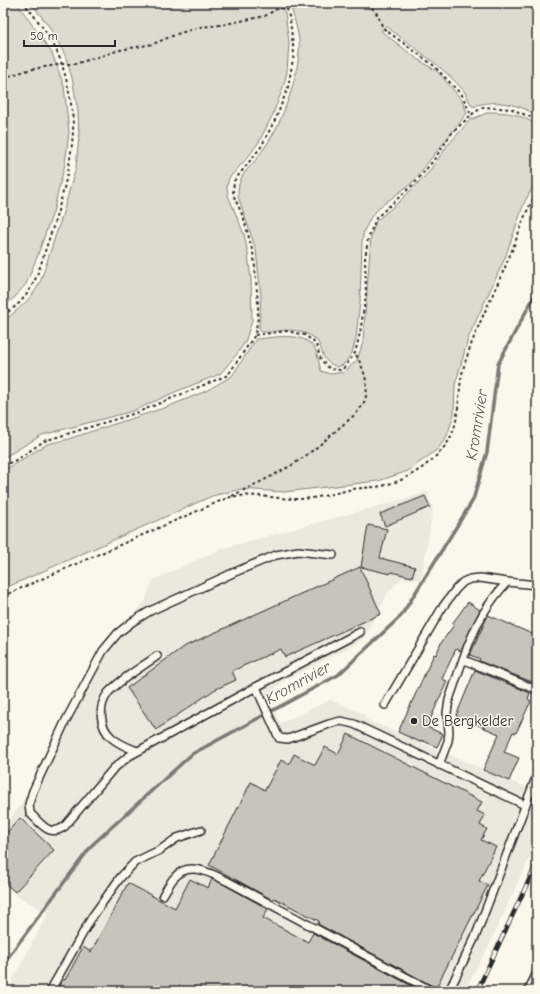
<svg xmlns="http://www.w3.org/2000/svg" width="540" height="994" viewBox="0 0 540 994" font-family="'Comic Neue',sans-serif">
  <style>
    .built { fill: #ebe8de }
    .green { fill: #dddad0; stroke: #84827e }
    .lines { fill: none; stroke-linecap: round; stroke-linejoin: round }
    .stream { stroke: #7b7a75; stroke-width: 3.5 }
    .building { fill: #c7c4bc; stroke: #2b2b2b }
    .lane-casing { stroke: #2b2b2b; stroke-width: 10 }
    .path { stroke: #2b2b2b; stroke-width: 2; stroke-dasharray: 3 3; stroke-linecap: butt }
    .lane { stroke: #fbf7ec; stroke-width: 7 }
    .rail-casing { stroke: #2b2b2b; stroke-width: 4.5 }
    .rail { stroke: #fbf7ec; stroke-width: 3; stroke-dasharray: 9; stroke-linecap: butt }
    .poi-dot { fill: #2b2b2b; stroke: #fbf7ec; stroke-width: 1.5 }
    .labels { text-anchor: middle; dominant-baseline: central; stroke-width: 3; stroke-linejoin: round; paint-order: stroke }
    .poi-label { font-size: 15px; fill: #2b2b2b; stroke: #fbf7ec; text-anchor: start }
    .water-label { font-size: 16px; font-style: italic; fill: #5a5956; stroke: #fbf7ec }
  </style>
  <rect width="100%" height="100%" fill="#fbf7ec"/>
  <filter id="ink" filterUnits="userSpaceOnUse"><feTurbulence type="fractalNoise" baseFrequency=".025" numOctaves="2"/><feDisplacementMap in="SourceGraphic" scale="8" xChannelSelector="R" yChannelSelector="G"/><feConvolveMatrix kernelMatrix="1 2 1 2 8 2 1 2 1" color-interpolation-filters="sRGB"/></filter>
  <g filter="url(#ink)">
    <path class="built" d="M427,492L433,508L424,564L420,580L409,578H402L388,593L365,636L358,643L284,681L273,690L269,699L280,723L330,700L364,714L365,719L537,792V841L488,947L464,991H7L48,913L17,896L3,882V828L24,801L62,719L101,651L145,602L153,580L221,549L397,501Z"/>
    <g class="green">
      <path d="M3,3H17L52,53L64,86L69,132L65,164L53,212L37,257L26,284L14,298L3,307Z"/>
      <path d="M31,3H279L285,13L289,42L287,72L283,88L273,114L259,142L248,157L229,178L227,186L228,195L244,234L248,254L251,279L252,321L245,342L237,354L220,374L175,392L133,411L42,435L3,458V322C18,309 30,301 40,283L62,216L76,167L79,137L78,111L72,78L65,55L50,28Z"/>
      <path d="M290,3H526L537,15V116C522,104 490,98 473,107C469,102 467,96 464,91C445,68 410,45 386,26L381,31L416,58L438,72L462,100L467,113L412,183L381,206L371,217L364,231L362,242L360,302L356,338L352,353L347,360L343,365L337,367C321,360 325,357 319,344C315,335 299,330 289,330C280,330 271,333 261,332L259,329L261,296L256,250L238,196C237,176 247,171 258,157C262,152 265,146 269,141C284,118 302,67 299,39C297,27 293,15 290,3Z"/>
      <path d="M489,112C509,112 520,114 537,125V184L534,185L524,203L505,258L469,336L455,385L454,414L447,436L438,449L408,471L378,481L284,492L241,489L212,496L3,589V471L47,444L65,440L167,407L206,391L232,376L256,339C273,338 304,330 315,349C318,355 319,364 321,371L331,374L344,372L357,360L363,342L371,236L376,221L399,202L428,173L447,146L470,120Z"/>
    </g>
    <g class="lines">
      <path class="stream" d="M3,964L92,845L192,754L338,675L401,616L473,500L487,452L498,364L537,291"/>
    </g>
    <g class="building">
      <path d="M425,496L430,507L385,526L380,514Z"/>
      <path d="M368,525L387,529L380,558L415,567L412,577L391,572L390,574L361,567Z"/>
      <path d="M360,567L381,614L285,657L281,649L232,671L236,680L214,690L156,730L127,688L183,647Z"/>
      <path d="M468,602L480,610L461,651L456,649L442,679L447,681L427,727L443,734L437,747L421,740L420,742L398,732L434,654L436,655L441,643L454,625L452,624Z"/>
      <path d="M488,615L537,636V670L532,682L479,661L480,659L470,655Z"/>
      <path d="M475,670L530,693L528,699L531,701L516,733L513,732L504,752L519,758L509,781L483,770L499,734L456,716Z"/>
      <path d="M348,734L482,802L477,811L485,815L480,825L487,829L481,840L496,847L479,881L488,885L436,988L318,924L319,921L274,898L273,900L209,865L251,782L265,790L281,760L289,764L294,754L315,765L325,747L338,754Z"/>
      <path d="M20,818L54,850L15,892L3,881V837Z"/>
      <path d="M190,879L208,888L212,879L225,885L268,909L263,918L308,942L313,933L421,991H57L63,979L65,980L83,947L91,952L128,883L175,908Z"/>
    </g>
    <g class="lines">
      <defs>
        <g id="lane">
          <path d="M333,555L298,551L276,555L235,572L150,611L132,622L118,633L103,651L65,722L33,791L29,804L30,813C41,824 50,838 65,826L113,769L129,756L256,687L279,738L288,739L329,724L341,721L354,724L525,805"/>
          <path d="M464,660L537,690"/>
          <path d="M256,687L360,632"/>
          <path d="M385,705L442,608L456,589L463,582L470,579L480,578L507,582"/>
          <path d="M137,751C129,748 119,744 112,738C99,727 98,706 108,693C120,679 142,667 157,656"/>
          <path d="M439,765L448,741L449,732L447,713L449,700C459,672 468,640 483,614C490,602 498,592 507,582L537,585"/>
          <path d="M163,895C167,889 170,882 175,877C189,860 212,874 227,881L432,991"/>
          <path d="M50,991L92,917L120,878L135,862L160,850L177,838L201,830"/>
          <path d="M449,991L476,935L537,775"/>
          <path d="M528,991L537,973"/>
        </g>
      </defs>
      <use href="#lane" class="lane-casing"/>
      <g class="path">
        <path d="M368,3L377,14L383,28L433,65L462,95L471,115L483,107L512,109L537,120"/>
        <path d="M530,3L537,11"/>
        <path d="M3,78L28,70L62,64H75L120,50L153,44L177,34L200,27L221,25L265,16L277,9L288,8L298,3"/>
        <path d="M3,315C9,311 17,306 22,300C34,287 40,268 45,251C58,213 70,174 73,133C74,115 68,82 62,65C55,42 39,22 24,3"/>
        <path d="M255,335L287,331L305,335L316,344L321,360L330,369L342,370L355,353L360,333L366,294L365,259L368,239L376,218L414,184L433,161L452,133L471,115"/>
        <path d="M3,466L18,459L44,441L136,413L228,375L255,335L258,317V303L254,257L244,219L233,194L234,181L261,147L277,116L288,87L294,54L290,20L285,3"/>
        <path d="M232,496C252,486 273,476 292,465C309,454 325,441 340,427C349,420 361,411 365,400C370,384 363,367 355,353"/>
        <path d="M3,596L227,498C248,492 275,499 297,499C316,499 335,493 353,489C365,487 378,488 389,484C410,479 438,459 449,440C461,419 457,393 463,370C474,329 495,293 510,255C519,235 524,211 537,194"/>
      </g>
      <use href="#lane" class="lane"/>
      <defs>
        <path id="rail" d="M477,991L537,863"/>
      </defs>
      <use href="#rail" class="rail-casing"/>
      <use href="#rail" class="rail"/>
    </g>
  </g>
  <circle class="poi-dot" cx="414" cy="721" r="4"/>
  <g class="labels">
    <g class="poi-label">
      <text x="422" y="721">De Bergkelder</text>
    </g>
    <g class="water-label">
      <text transform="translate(477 425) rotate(-81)">Kromrivier</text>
      <text transform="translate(298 683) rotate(-29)">Kromrivier</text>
    </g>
  </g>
  <rect width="540" height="994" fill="none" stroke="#fbf7ec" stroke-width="16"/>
  <rect x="8" y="8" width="524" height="978" fill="none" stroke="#2b2b2b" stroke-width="1.5" filter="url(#ink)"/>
  <path d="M24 40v6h91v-6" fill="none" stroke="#2b2b2b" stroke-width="2"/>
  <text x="30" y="40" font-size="12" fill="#2b2b2b" stroke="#fbf7ec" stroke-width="3" paint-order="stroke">50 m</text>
</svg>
